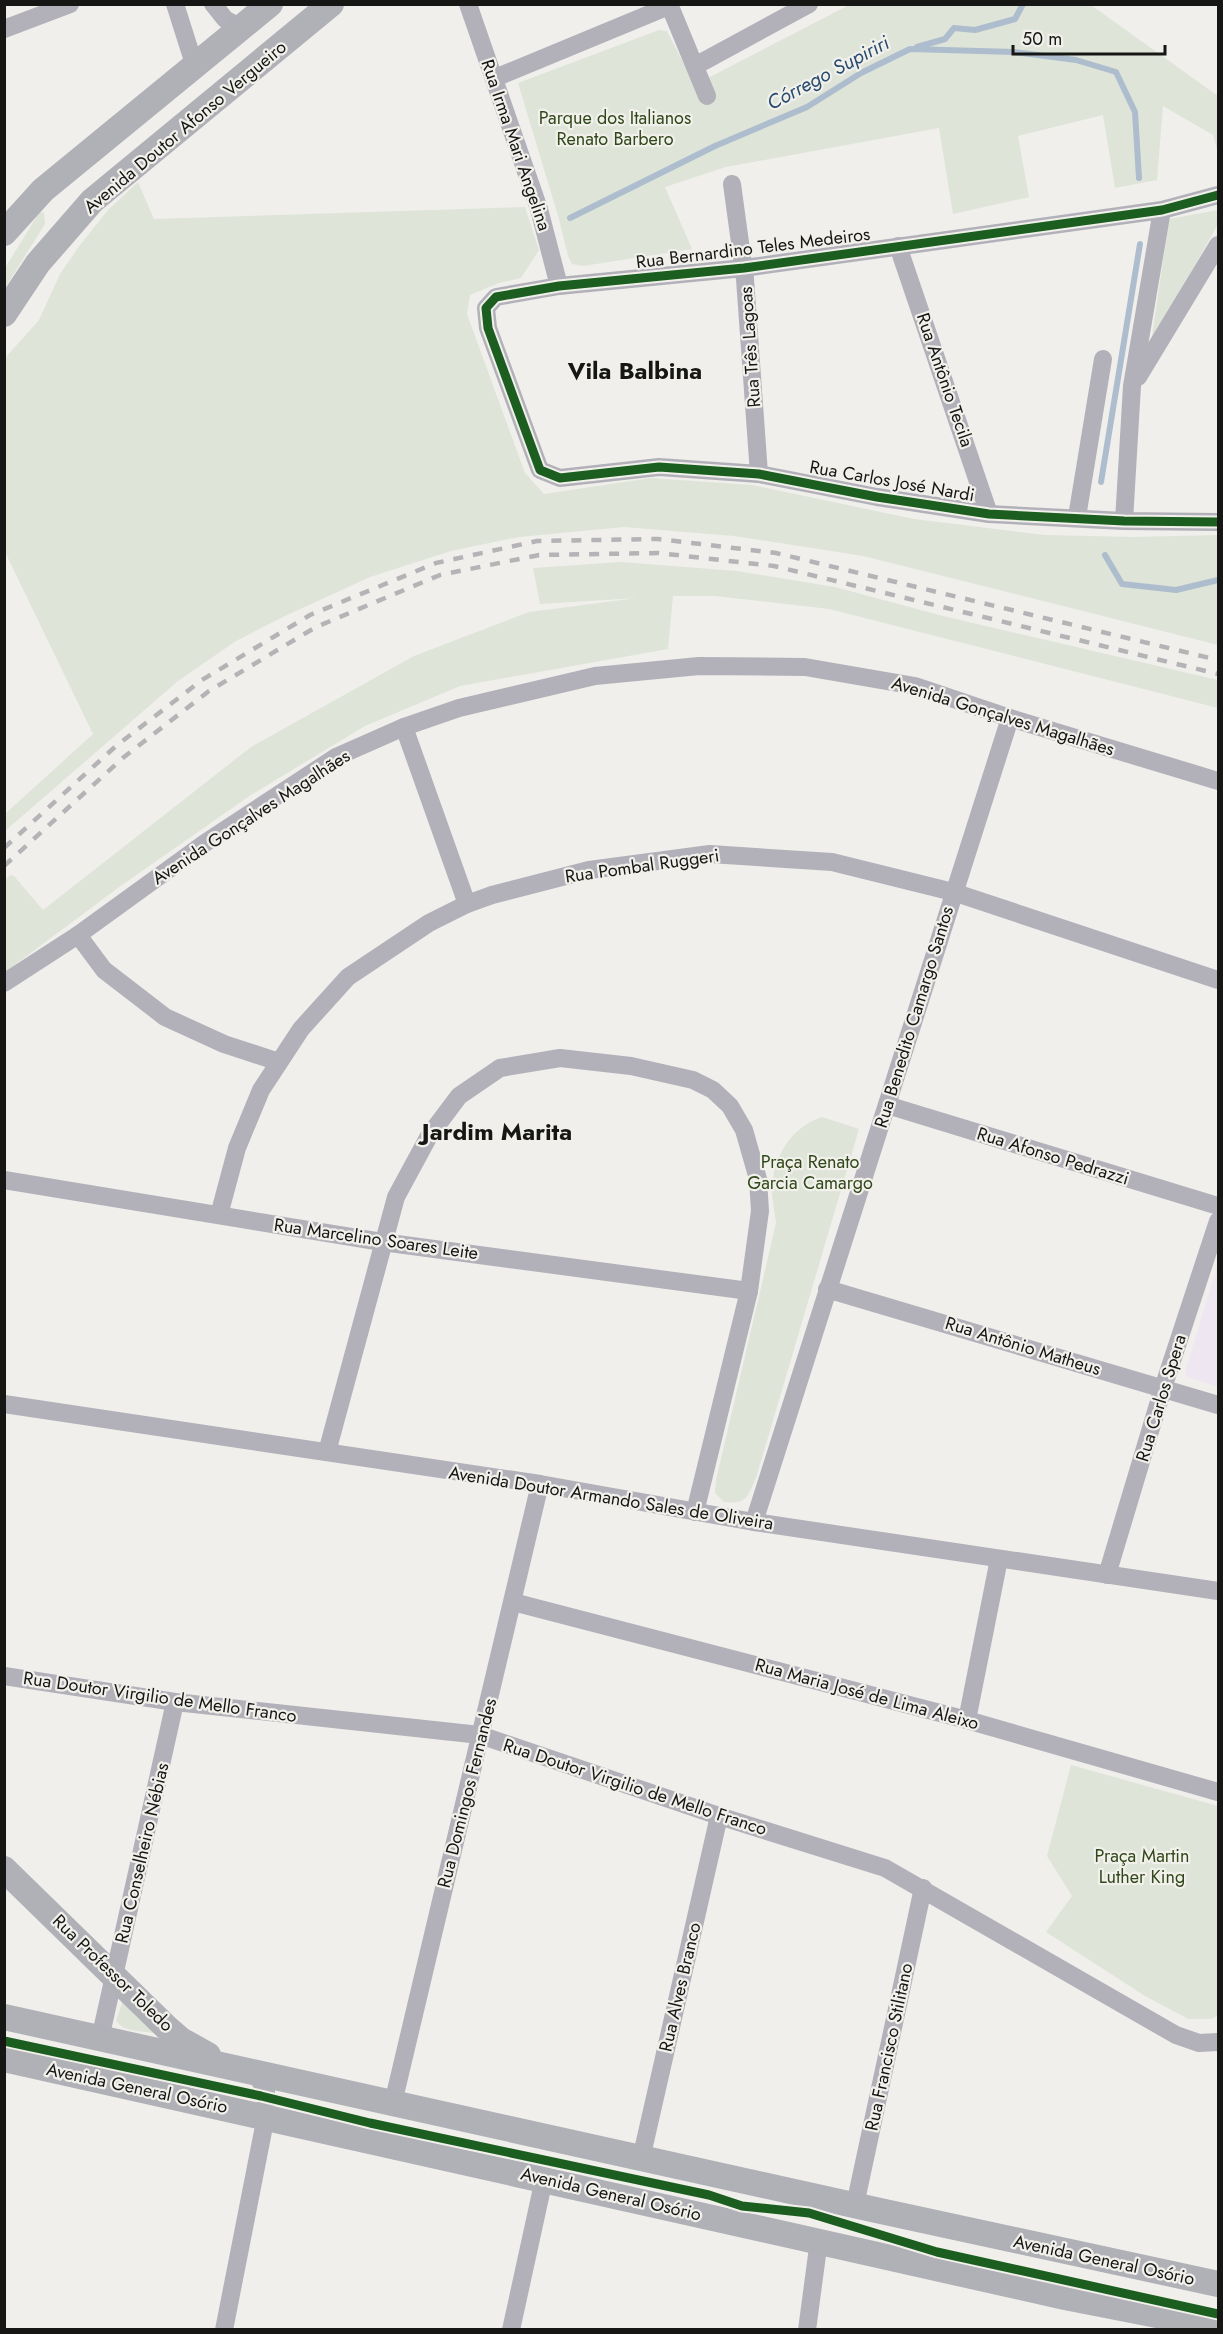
<svg xmlns="http://www.w3.org/2000/svg" width="1223" height="2334" viewBox="0 0 1223 2334" font-family="Jost,sans-serif">
  <style>
    .medical { fill: #eee7f1 }
    .green { fill: #dee4d8 }
    .lines { fill: none; stroke-linecap: round; stroke-linejoin: round }
    .stream { stroke: #aebdce; stroke-width: 6 }
    .street { stroke: #b2b1b9; stroke-width: 18 }
    .secondary { stroke: #b0b0b7; stroke-width: 26 }
    .rail { stroke: #b4b3b5; stroke-width: 4.5; stroke-dasharray: 10 10; stroke-linecap: butt }
    .cycleway-casing { stroke: #f1f0eb; stroke-width: 13 }
    .cycleway { stroke: #1b5e20; stroke-width: 9 }
    .labels { text-anchor: middle; dominant-baseline: central; stroke-width: 4.5; stroke-linejoin: round; paint-order: stroke }
    .park-label { font-size: 18px; fill: #304719; stroke: #f1f0eb }
    .street-label { font-size: 18px; fill: #161614; stroke: #f1f0eb }
    .water-label { font-size: 20px; font-style: italic; fill: #284b70; stroke: #f1f0eb }
    .district-label { font-size: 24px; font-weight: bold; fill: #161614; stroke: #f1f0eb }
  </style>
  <rect width="100%" height="100%" fill="#f0efec"/>
  <path class="medical" d="M1218,1263V1387L1187,1377L1185,1372Z"/>
  <g class="green">
    <path d="M849,5H1091L1218,96V153L1213,135L1163,106L1157,180L1115,188L1103,115L1018,136L1029,197L953,214L939,128L726,167L665,187L692,249L583,266L572,264L568,256L559,219L518,83L659,30L667,31L688,72L710,77Z"/>
    <path d="M138,182L154,219L525,207L539,250L521,278L499,283L470,295L467,314L525,473L544,494L651,478L752,485L914,519L1045,535L1133,537L1218,535V645L863,556L734,536L624,527L519,537L451,551L370,577L283,617L236,641L178,681L5,831V814L93,734L5,552V358L39,320L60,274L80,245L108,210Z"/>
    <path d="M1218,210V224L1151,343L1169,219Z"/>
    <path d="M44,212L45,224L5,288V268L39,213Z"/>
    <path d="M621,562L737,571L835,587L943,616L1218,680V708L829,609L715,596H673L668,649L460,686L365,726L251,795L122,885L5,972V880L10,875L14,876L43,910L251,747L414,656L529,612L637,598L540,604L533,568Z"/>
    <path d="M822,1117L859,1129L756,1478C747,1498 747,1504 724,1502L715,1493L716,1480L776,1223C775,1213 772,1201 772,1190C773,1157 791,1127 822,1117Z"/>
    <path d="M1071,1765L1218,1806V2016L1211,2019H1188L1145,1996L1046,1932L1072,1896L1047,1856Z"/>
    <path d="M123,2001L154,2031L153,2033C141,2031 122,2032 116,2020Z"/>
  </g>
  <g class="lines">
    <g class="stream">
      <path d="M917,47L945,39L954,28L975,30L1015,19L1023,4"/>
      <path d="M570,218L715,146L807,107L861,73L910,49L1014,52L1076,60L1116,72L1135,112L1139,178"/>
      <path d="M1101,482L1140,244"/>
      <path d="M1105,555L1122,584L1176,590L1218,580"/>
    </g>
    <g class="street">
      <path d="M175,4L195,67"/>
      <path d="M213,4L225,19L243,29"/>
      <path d="M468,4L539,209L559,286"/>
      <path d="M669,4L707,96"/>
      <path d="M4,29L70,4"/>
      <path d="M695,66L809,4"/>
      <path d="M495,78L669,6"/>
      <path d="M732,184L745,279L759,474"/>
      <path d="M1218,195L1162,210L744,268L559,286L496,297L486,308L488,328L540,470L560,478L659,467L759,474L877,497L989,514L1124,521L1218,522"/>
      <path d="M898,246L989,514"/>
      <path d="M1138,377L1218,245"/>
      <path d="M1077,517L1103,359"/>
      <path d="M1124,521L1132,386L1162,210"/>
      <path d="M404,727L467,904"/>
      <path d="M78,935L104,970L165,1017L224,1044L279,1062"/>
      <path d="M4,983L78,935L205,843L336,757L404,727L459,708L595,676L699,666L805,667L915,686L1010,718L1218,781"/>
      <path d="M887,1105L1218,1206"/>
      <path d="M4,1180L382,1242L749,1291"/>
      <path d="M219,1215L237,1148L261,1090L301,1029L348,977L429,923L467,904L492,895L589,870L710,854L832,862L953,892L1218,980"/>
      <path d="M827,1289L1218,1405"/>
      <path d="M4,1404L540,1484L754,1522L1218,1591"/>
      <path d="M327,1452L396,1197L429,1136L459,1096L500,1068L560,1058L631,1066L693,1080L713,1090L730,1106L744,1130L758,1179L760,1211L749,1291L695,1512"/>
      <path d="M754,1522L1010,718"/>
      <path d="M1107,1575L1163,1388L1218,1221"/>
      <path d="M513,1602L967,1720L1218,1792"/>
      <path d="M4,1676L175,1702L480,1735L719,1816L885,1868L1176,2035L1199,2043L1218,2042"/>
      <path d="M967,1720L999,1559"/>
      <path d="M100,2039L175,1702"/>
      <path d="M393,2103L540,1484"/>
      <path d="M641,2159L719,1816"/>
      <path d="M855,2205L923,1888"/>
      <path d="M224,2330L266,2116V2091L256,2074"/>
      <path d="M511,2330L544,2179"/>
      <path d="M807,2330L819,2240"/>
    </g>
    <g class="secondary">
      <path d="M4,233L43,190L270,4"/>
      <path d="M4,314L38,263L92,201L331,4"/>
      <path d="M4,1869L166,2027L181,2040L208,2055"/>
      <path d="M4,2017C409,2108 813,2197 1218,2284"/>
      <path d="M4,2059L1065,2297L1218,2327"/>
    </g>
    <g class="rail">
      <path d="M4,848L116,746L202,680L310,615L436,563L537,541L658,539L776,553L1218,660"/>
      <path d="M4,866L124,757L209,691L316,627L440,575L539,555L658,553L774,566L1218,674"/>
    </g>
    <defs>
      <g id="cycleway">
        <path d="M1218,195L1162,210L744,268L559,286L496,297L486,308L488,328L540,470L560,478L659,467L759,474L877,497L989,514L1124,521L1218,522"/>
        <path d="M4,2041L261,2096L370,2123L709,2195L742,2206L809,2213L937,2252L1218,2314"/>
      </g>
    </defs>
    <use href="#cycleway" class="cycleway-casing"/>
    <use href="#cycleway" class="cycleway"/>
  </g>
  <g class="labels">
    <g class="park-label">
      <text x="615" y="118">Parque dos Italianos<tspan x="615" dy="21">Renato Barbero</tspan></text>
      <text x="810" y="1162">Praça Renato<tspan x="810" dy="21">Garcia Camargo</tspan></text>
      <text x="1142" y="1856">Praça Martin<tspan x="1142" dy="21">Luther King</tspan></text>
    </g>
    <g class="street-label">
      <text transform="translate(185 127) rotate(-40)">Avenida Doutor Afonso Vergueiro</text>
      <text transform="translate(516 145) rotate(71)">Rua Irma Mari Angelina</text>
      <text transform="translate(753 248) rotate(-7)">Rua Bernardino Teles Medeiros</text>
      <text transform="translate(750 347) rotate(-94)">Rua Três Lagoas</text>
      <text transform="translate(945 380) rotate(71)">Rua Antônio Tecila</text>
      <text transform="translate(892 481) rotate(10)">Rua Carlos José Nardi</text>
      <text transform="translate(1003 716) rotate(17)">Avenida Gonçalves Magalhães</text>
      <text transform="translate(251 817) rotate(-33)">Avenida Gonçalves Magalhães</text>
      <text transform="translate(642 866) rotate(-8)">Rua Pombal Ruggeri</text>
      <text transform="translate(914 1017) rotate(-73)">Rua Benedito Camargo Santos</text>
      <text transform="translate(1053 1156) rotate(17)">Rua Afonso Pedrazzi</text>
      <text transform="translate(376 1239) rotate(8)">Rua Marcelino Soares Leite</text>
      <text transform="translate(1023 1346) rotate(17)">Rua Antônio Matheus</text>
      <text transform="translate(1161 1398) rotate(-73)">Rua Carlos Spera</text>
      <text transform="translate(611 1498) rotate(9)">Avenida Doutor Armando Sales de Oliveira</text>
      <text transform="translate(867 1694) rotate(15)">Rua Maria José de Lima Aleixo</text>
      <text transform="translate(160 1697) rotate(8)">Rua Doutor Virgilio de Mello Franco</text>
      <text transform="translate(635 1787) rotate(18)">Rua Doutor Virgilio de Mello Franco</text>
      <text transform="translate(467 1793) rotate(-76)">Rua Domingos Fernandes</text>
      <text transform="translate(142 1853) rotate(-77)">Rua Conselheiro Nébias</text>
      <text transform="translate(113 1973) rotate(44)">Rua Professor Toledo</text>
      <text transform="translate(680 1987) rotate(-77)">Rua Alves Branco</text>
      <text transform="translate(889 2047) rotate(-78)">Rua Francisco Stilitano</text>
      <text transform="translate(137 2088) rotate(12)">Avenida General Osório</text>
      <text transform="translate(611 2194) rotate(13)">Avenida General Osório</text>
      <text transform="translate(1104 2260) rotate(12)">Avenida General Osório</text>
    </g>
    <g class="water-label">
      <text transform="translate(828 73) rotate(-28)">Córrego Supiriri</text>
    </g>
    <g class="district-label">
      <text x="635" y="370">Vila Balbina</text>
      <text x="497" y="1131">Jardim Marita</text>
    </g>
  </g>
  <rect width="1223" height="2334" fill="none" stroke="#161614" stroke-width="12"/>
  <path d="M1013 45v9h152v-9" fill="none" stroke="#161614" stroke-width="3"/>
  <text x="1022" y="45" font-size="18" fill="#161614" stroke="#f1f0eb" stroke-width="4.5" paint-order="stroke">50 m</text>
</svg>
